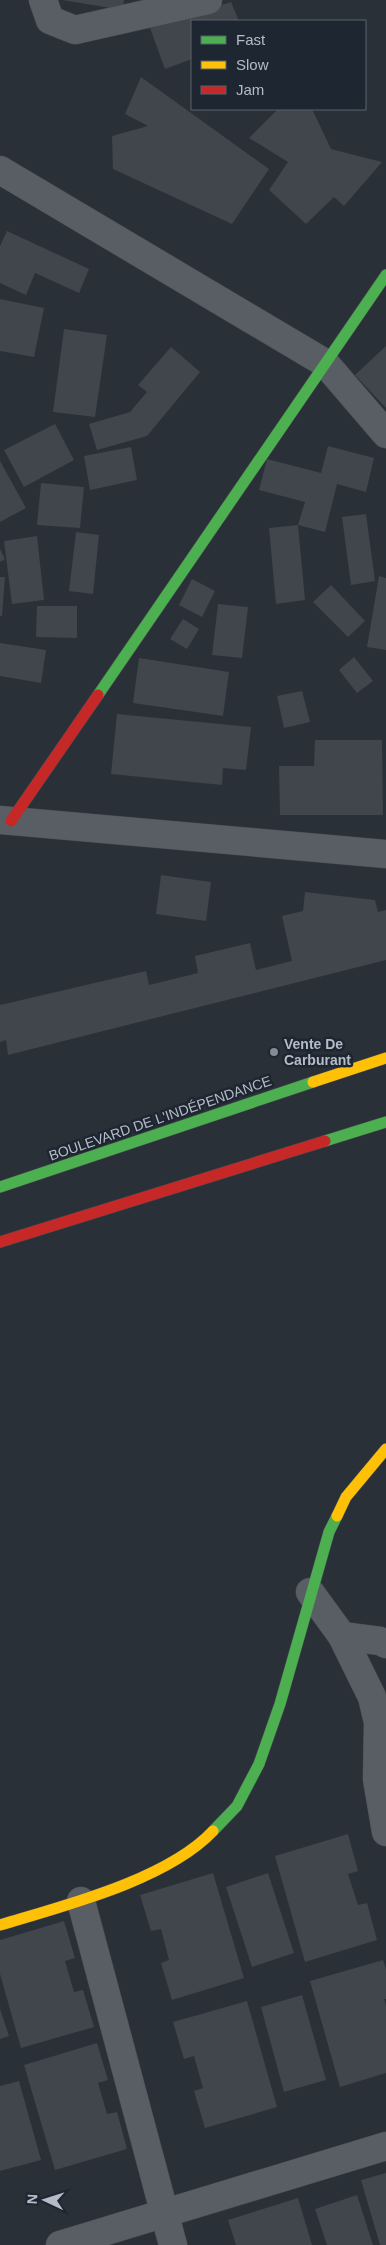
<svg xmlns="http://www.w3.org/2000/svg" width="386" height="2245" viewBox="0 0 386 2245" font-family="Arial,sans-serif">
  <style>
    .building { fill: #41454c }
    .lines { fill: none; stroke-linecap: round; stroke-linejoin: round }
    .street-casing { stroke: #484c51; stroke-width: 29 }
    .fast-casing { stroke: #484c51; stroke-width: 12 }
    .slow-casing { stroke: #484c51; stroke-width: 12 }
    .jam-casing { stroke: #484c51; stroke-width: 12 }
    .street { stroke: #595e65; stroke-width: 28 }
    .fast { stroke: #4caf50; stroke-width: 11 }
    .slow { stroke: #ffc107; stroke-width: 11 }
    .jam { stroke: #c62828; stroke-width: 11 }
    .poi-dot { fill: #848b95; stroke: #1d2631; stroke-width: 2 }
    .labels { text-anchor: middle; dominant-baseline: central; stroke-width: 5; stroke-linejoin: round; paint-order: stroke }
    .poi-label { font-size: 14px; font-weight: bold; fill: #b4bcc7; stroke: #1d2631; text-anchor: start }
    .street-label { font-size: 14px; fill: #b4bcc7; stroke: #1d2631 }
  </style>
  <rect width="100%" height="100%" fill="#2a3037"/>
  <g class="building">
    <path d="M62,0H124L123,10Z"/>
    <path d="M231,2L239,21H192V59L165,69L150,28Z"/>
    <path d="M141,77L269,169L232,224L113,169L112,136L148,126L125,114Z"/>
    <path d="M276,109H312L331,149L382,162L344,206L334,197L306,224L269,190L288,162L249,138L276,111Z"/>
    <path d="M7,231L89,269L79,293L35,273L26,295L0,283V246Z"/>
    <path d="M0,299L44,308L34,357L0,351Z"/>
    <path d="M64,329L107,335L95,417L53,412Z"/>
    <path d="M386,346V408L355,375Z"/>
    <path d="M171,347L200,372L147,436L97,450L89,424L130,412L147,392L138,385Z"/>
    <path d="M55,424L74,460L24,487L4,450Z"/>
    <path d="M328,446L374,458L366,492L337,484L325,532L298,525L305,502L259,490L267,459L321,473Z"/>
    <path d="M131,447L137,480L90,490L84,456Z"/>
    <path d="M0,461L26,508L0,522Z"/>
    <path d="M41,483L84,487L80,528L37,525Z"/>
    <path d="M366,514L375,581L351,585L342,517Z"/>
    <path d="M298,525L305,600L276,604L269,528Z"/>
    <path d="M76,532L99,535L93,594L69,591Z"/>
    <path d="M37,536L44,600L12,604L4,541Z"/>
    <path d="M0,549L5,559L0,562Z"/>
    <path d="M379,576L386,578V650L367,647Z"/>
    <path d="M0,577H5L2,616H0Z"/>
    <path d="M192,579L215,591L202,617L179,605Z"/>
    <path d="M331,585L365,621L348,637L313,602Z"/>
    <path d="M218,604L248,607L242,658L212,655Z"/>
    <path d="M37,606H77V638L36,637Z"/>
    <path d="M183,619L199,629L187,649L170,639Z"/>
    <path d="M0,643L46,650L41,683L0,676Z"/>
    <path d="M354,657L373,681L357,693L339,670Z"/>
    <path d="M139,658L229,672L223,716L133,703Z"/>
    <path d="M302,691L310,722L284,728L277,696Z"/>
    <path d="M117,714L251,727L246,770L223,768L222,785L111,774Z"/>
    <path d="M315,740H382L383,815H280L279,766H314Z"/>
    <path d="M161,875L211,882L206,921L156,914Z"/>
    <path d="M305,892L375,900L378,912L386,910V960L8,1055L6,1040L0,1042V1005L146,971L149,985L198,973L195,956L250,943L256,970L292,961L282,916L303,911Z"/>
    <path d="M348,1834L358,1871L348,1874L358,1905L367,1903L377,1940L305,1962L275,1856Z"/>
    <path d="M213,1873L244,1978L172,2000L161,1963L169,1960L161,1929L151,1931L140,1895Z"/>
    <path d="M268,1873L294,1953L252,1967L226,1887Z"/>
    <path d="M64,1921L75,1958L65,1961L74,1992L83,1990L94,2027L21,2048L0,1974V1940Z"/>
    <path d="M383,1960L386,1969V1999H384L386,2006V2073L340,2087L310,1981Z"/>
    <path d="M302,1995L326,2080L284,2092L261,2007Z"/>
    <path d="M247,2001L277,2107L205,2128L194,2091L203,2088L194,2056L184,2059L173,2022Z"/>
    <path d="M0,2009L9,2036L0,2039Z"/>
    <path d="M97,2043L108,2080L98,2083L107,2114L117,2112L127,2149L55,2170L24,2065Z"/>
    <path d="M19,2081L41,2160L0,2171V2086Z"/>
    <path d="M386,2173V2245H380L361,2180Z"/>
    <path d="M357,2195L373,2245H327L315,2209Z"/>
    <path d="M298,2198L312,2245H236L228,2220Z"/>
  </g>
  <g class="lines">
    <defs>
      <g id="street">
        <path d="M43,0L50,20L75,30L208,0"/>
        <path d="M0,170L325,363L386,434"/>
        <path d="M0,820L386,854"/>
        <path d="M310,1592L342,1636L372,1697L378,1722L377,1779L386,1832"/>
        <path d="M342,1636L380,1641L386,1644"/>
        <path d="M81,1901L173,2245"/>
        <path d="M60,2245L386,2146"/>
      </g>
      <g id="fast">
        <path d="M98,695L386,275"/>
        <path d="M325,1141L386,1122"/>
        <path d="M0,1187L313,1082"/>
        <path d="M213,1831L237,1806L259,1764L280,1704L329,1532L337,1516"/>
      </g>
      <g id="slow">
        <path d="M313,1082L386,1058"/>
        <path d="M337,1516L346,1497L386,1449"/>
        <path d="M0,1925C63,1906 167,1880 213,1831"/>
      </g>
      <g id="jam">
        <path d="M11,821L98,695"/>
        <path d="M0,1242L325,1141"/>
      </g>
    </defs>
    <use href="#street" class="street-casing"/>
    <use href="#fast" class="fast-casing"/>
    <use href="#slow" class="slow-casing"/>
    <use href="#jam" class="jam-casing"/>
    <use href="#street" class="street"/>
    <use href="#fast" class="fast"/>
    <use href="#slow" class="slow"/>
    <use href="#jam" class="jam"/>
  </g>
  <circle class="poi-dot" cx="274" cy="1052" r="5"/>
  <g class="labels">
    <g class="poi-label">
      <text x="284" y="1044">Vente De<tspan x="284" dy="16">Carburant</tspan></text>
    </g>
    <g class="street-label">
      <text transform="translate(160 1118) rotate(-19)">BOULEVARD DE L'INDÉPENDANCE</text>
    </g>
  </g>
  <rect x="191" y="20" width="175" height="90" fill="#1d2631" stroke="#59626d"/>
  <rect x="201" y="36" width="25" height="8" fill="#4caf50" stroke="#59626d"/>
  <text x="236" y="45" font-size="15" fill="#b4bcc7">Fast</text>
  <rect x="201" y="61" width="25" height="8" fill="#ffc107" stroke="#59626d"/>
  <text x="236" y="70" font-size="15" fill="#b4bcc7">Slow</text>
  <rect x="201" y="86" width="25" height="8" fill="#c62828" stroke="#59626d"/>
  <text x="236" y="95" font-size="15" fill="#b4bcc7">Jam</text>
  <g transform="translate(45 2200) rotate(274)" stroke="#1d2631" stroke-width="4" paint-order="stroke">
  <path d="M0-4L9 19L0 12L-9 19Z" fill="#b4bcc7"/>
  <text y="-8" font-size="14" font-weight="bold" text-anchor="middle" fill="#b4bcc7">N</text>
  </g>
</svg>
